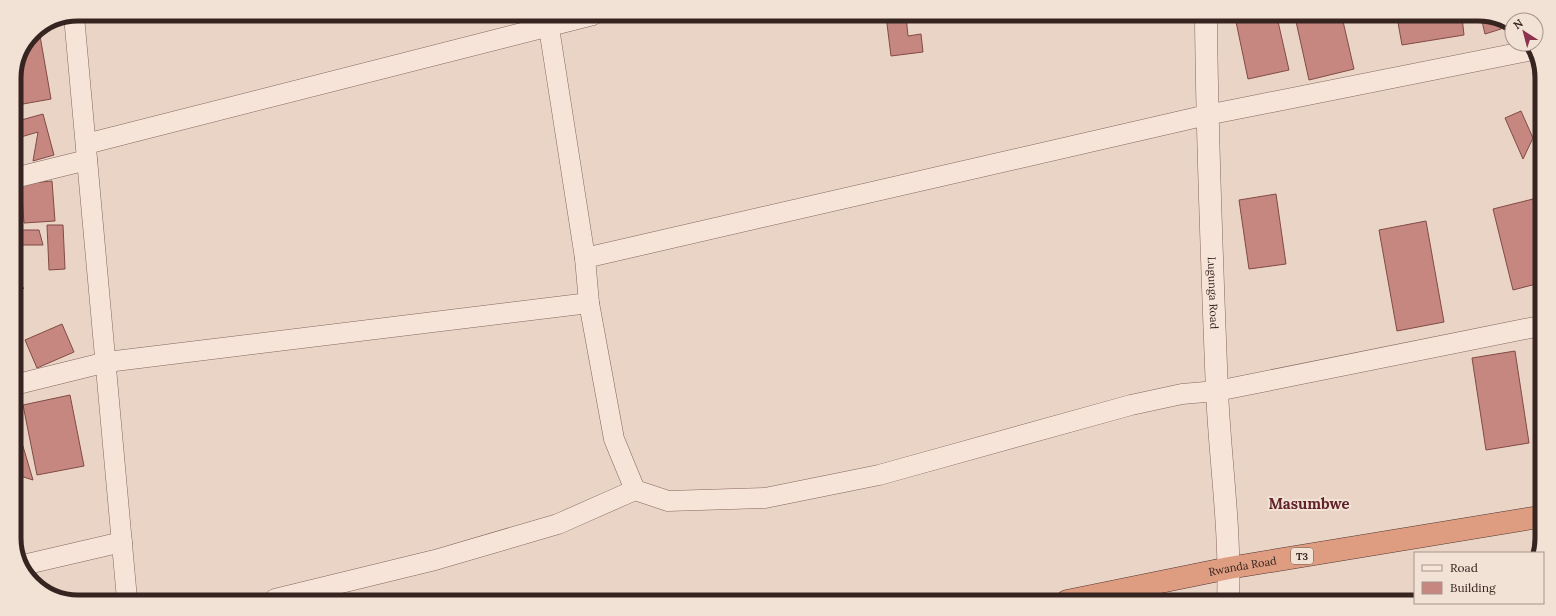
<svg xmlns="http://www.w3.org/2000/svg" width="1556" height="616" viewBox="0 0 1556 616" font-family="Lora,serif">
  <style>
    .building { fill: #c5877f; stroke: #814b45 }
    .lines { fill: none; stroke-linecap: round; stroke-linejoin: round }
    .minor-casing { stroke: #84665d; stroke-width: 21 }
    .tertiary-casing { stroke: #84665d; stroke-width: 23 }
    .trunk-casing { stroke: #523631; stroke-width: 23 }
    .minor { stroke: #f6e4d9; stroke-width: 20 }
    .tertiary { stroke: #f6e4d9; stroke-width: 22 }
    .trunk { stroke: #de9c80; stroke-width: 22 }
    .labels { text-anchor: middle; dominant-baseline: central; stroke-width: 4; stroke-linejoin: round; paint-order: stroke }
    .shield { fill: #f2e1d5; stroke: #6e5d56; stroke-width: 1 }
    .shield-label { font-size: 10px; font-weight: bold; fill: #362420 }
    .street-label { font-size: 11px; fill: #362420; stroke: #f2e1d5 }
    .district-label { font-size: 15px; font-weight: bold; fill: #5f2329; stroke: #f2e1d5 }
    .rim { fill: none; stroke: #362420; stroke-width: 5 }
  </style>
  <rect width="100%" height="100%" fill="#ead4c6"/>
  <g class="building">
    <path d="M886,16H906L908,36L921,34L923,52L891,56Z"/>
    <path d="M1235,17H1277L1289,70L1248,79Z"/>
    <path d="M1295,17H1342L1354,69L1309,80Z"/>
    <path d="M1397,17H1462L1464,35L1402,45Z"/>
    <path d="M1481,17H1498L1501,29L1485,34Z"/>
    <path d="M39,30L51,99L23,104L17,68L33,33Z"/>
    <path d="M1521,111L1533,138L1523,159L1505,118Z"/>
    <path d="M43,114L54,155L33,161L38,132L14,139V122Z"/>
    <path d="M52,181L55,221L24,223L21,184Z"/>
    <path d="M1276,194L1286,264L1249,269L1239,200Z"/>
    <path d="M1533,199L1541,229L1540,283L1513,290L1493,209Z"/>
    <path d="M1426,221L1444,322L1397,331L1379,230Z"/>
    <path d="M47,225H63L65,269L49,270Z"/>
    <path d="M14,230H39L43,245H14Z"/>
    <path d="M14,263H17L20,276L14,278Z"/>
    <path d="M14,288H24L14,294Z"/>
    <path d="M62,324L74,352L37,368L25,340Z"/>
    <path d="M1515,351L1529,443L1486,450L1472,358Z"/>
    <path d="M70,395L84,466L37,475L23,405Z"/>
    <path d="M14,416L33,480L14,474Z"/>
  </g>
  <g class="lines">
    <defs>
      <g id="minor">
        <path d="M547,15L585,258L589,303L614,439L635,490L668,501L765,498L879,475L1131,405L1182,394L1217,391L1540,326"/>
        <path d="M74,16L127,599"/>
        <path d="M86,144L593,15"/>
        <path d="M14,178L87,160"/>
        <path d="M585,258L1207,115L1533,50"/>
        <path d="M14,385L107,362L589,303"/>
        <path d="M23,565L122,542"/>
        <path d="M275,599L435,560L558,524L635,490"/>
      </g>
      <g id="tertiary">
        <path id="s1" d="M1206,17C1207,141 1212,266 1217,391C1220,461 1231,531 1228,601"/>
      </g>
      <g id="trunk">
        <path id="s2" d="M1067,601L1229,568L1539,517"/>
      </g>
    </defs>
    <use href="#minor" class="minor-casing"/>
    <use href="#tertiary" class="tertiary-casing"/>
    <use href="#trunk" class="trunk-casing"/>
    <use href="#minor" class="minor"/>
    <use href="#tertiary" class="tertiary"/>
    <use href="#trunk" class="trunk"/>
  </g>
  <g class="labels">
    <rect class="shield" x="1291" y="548" width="22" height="16" rx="3"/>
    <g class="shield-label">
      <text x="1302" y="556">T3</text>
    </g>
    <g class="street-label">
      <text stroke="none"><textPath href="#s1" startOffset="276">Lugunga Road</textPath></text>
      <text stroke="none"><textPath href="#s2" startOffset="179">Rwanda Road</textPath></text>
    </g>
    <g class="district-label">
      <text x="1309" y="503">Masumbwe</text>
    </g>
  </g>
  <path d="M0 0H1556V616H0ZM78 21H1478A57 57 0 0 1 1535 78V538A57 57 0 0 1 1478 595H78A57 57 0 0 1 21 538V78A57 57 0 0 1 78 21Z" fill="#f2e1d5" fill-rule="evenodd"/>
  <path class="rim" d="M78 21H1478A57 57 0 0 1 1535 78V538A57 57 0 0 1 1478 595H78A57 57 0 0 1 21 538V78A57 57 0 0 1 78 21Z"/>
  <rect x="1414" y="552" width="130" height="52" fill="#f2e1d5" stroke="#a7958d"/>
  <rect x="1422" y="565" width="20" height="6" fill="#f6e4d9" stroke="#a7958d"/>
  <text x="1450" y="572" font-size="12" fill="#362420">Road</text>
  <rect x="1422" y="582" width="20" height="12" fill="#c5877f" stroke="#a7958d"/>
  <text x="1450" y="592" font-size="12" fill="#362420">Building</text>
  <g transform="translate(1524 32) rotate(324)"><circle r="19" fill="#f2e1d5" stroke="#a7958d"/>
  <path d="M0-3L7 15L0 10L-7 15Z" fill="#8e334f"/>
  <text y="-6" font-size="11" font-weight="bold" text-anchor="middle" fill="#362420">N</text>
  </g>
</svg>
